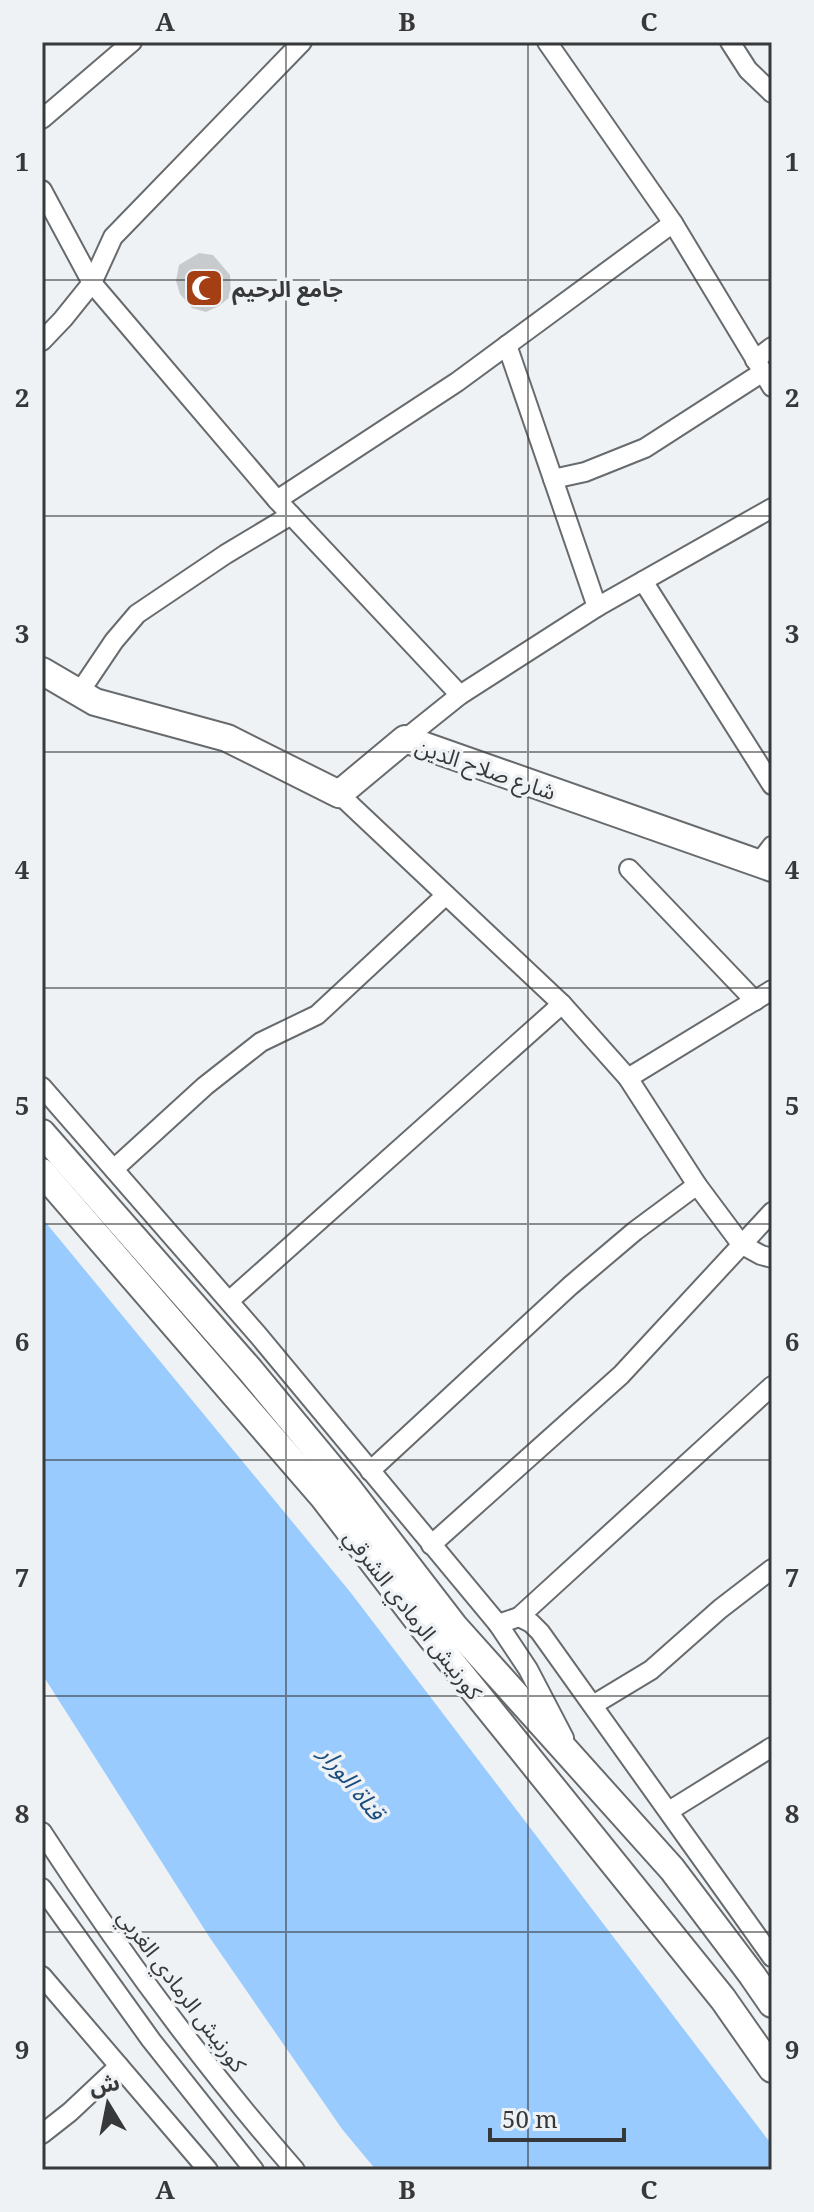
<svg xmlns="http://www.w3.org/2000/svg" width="814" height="2212" viewBox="0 0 814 2212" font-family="'Noto Serif','Noto Sans Arabic',serif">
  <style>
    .water { fill: #99cbff }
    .building { fill: #c8cbce }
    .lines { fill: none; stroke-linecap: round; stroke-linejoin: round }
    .street-casing { stroke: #686b6d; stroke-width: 22 }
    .secondary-casing { stroke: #686b6d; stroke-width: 30 }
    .street { stroke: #fff; stroke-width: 18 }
    .secondary { stroke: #fff; stroke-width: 26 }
    .grid { fill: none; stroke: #373839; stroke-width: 2; stroke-opacity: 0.55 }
    .labels { text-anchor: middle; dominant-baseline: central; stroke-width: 7; stroke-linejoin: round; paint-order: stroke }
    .poi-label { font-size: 22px; font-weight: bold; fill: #373839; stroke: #eff2f5; text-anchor: start }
    .street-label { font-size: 22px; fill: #373839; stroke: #eff2f5 }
    .water-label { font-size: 24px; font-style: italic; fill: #1b4e7e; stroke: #eff2f5 }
    .neatline { fill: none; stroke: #373839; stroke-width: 3 }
    .grid-label { font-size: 26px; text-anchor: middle; font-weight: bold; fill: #373839 }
  </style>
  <rect width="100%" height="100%" fill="#eff2f5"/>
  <path class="water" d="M42,1218L351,1593L772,2145V2170H376L342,2129L210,1938L42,1674Z"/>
  <path class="building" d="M199,253L213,255L230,275L231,296L219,306L206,312L192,308L180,294L176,281L179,265Z"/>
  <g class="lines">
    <defs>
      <g id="street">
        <path d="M547,42L673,223L772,387"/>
        <path d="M730,42L748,70L772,93"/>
        <path d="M42,119L132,42"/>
        <path d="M42,190L92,283L277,500L460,695"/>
        <path d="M42,341L63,319L92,283L113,237L302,42"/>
        <path d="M507,345L597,607"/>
        <path d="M755,360L772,347"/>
        <path d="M553,479L585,472L645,448L763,372"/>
        <path d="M277,500L457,382L673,223"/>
        <path d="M643,581L772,785"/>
        <path d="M79,693L114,641L137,614L226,554L291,515"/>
        <path d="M405,739L460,695L597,607L772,508"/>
        <path d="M339,794L562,1004L628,1078L697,1185L741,1244L761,1255L772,1258"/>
        <path d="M758,864L772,846"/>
        <path d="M629,869L755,1001"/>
        <path d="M628,1078L772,990"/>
        <path d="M42,1087L258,1335L498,1624L528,1669L564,1738"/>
        <path d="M114,1169L205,1086L261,1042L317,1015L446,895"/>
        <path d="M229,1301L562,1004"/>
        <path d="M370,1471L570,1286L635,1231L697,1185"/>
        <path d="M431,1545L621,1375L772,1212"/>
        <path d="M519,1617L772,1386"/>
        <path d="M498,1624L519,1617L531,1623L540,1632L772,1957"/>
        <path d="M593,1705L651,1670L720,1609L772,1569"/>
        <path d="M669,1811L772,1747"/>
        <path d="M42,1832C119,1950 202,2064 295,2170"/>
        <path d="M42,1888L151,2040L254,2170"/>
        <path d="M42,1976L208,2170"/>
        <path d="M42,2134L70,2112L119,2066"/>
      </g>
      <g id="secondary">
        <path d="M42,671L95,702L227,738L339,794L405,739L772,868"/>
        <path d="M42,1133L250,1370L347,1487L454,1626L672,1869L752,1975L772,2004"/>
        <path d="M42,1172L324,1498L423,1627L723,1999L772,2069"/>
      </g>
    </defs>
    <use href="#street" class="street-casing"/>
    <use href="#secondary" class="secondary-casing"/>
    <use href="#street" class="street"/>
    <use href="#secondary" class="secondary"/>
  </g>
  <path class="grid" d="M286,42V2170M528,42V2170M42,280H772M42,516H772M42,752H772M42,988H772M42,1224H772M42,1460H772M42,1696H772M42,1932H772"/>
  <defs>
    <symbol id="mosque-square" viewBox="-11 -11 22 22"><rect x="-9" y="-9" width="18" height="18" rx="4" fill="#a43f14" stroke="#eff2f5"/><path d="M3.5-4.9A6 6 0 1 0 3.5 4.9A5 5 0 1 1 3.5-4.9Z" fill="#fff"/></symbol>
  </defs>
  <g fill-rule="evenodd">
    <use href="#mosque-square" x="182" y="266" width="44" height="44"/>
  </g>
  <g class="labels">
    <g class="poi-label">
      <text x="232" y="288">جامع الرحيم</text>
    </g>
    <g class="street-label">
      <text transform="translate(486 768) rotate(19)">شارع صلاح الدين</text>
      <text transform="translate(414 1614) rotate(52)">كورنيش الرمادي الشرقي</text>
      <text transform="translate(183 1990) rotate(53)">كورنيش الرمادي الغربي</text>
    </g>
    <g class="water-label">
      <text transform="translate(353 1782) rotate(51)">قناة الورار</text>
    </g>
  </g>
  <rect width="814" height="2212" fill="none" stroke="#eff2f5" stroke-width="88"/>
  <g transform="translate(108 2104) rotate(350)" stroke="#eff2f5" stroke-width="6" paint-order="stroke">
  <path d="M0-6L14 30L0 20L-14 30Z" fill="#373839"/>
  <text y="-12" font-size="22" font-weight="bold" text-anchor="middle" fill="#373839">ش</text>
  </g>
  <path d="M490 2128v12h134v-12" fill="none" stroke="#373839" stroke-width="4"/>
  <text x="502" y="2128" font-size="24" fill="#373839" stroke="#eff2f5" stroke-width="6" paint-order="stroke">50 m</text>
  <rect x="44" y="44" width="726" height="2124" class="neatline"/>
  <g class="grid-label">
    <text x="165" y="31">A</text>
    <text x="407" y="31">B</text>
    <text x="649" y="31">C</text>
    <text x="22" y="171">1</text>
    <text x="792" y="171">1</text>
    <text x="22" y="407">2</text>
    <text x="792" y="407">2</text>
    <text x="22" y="643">3</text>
    <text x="792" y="643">3</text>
    <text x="22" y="879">4</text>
    <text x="792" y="879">4</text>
    <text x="22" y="1115">5</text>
    <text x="792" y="1115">5</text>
    <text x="22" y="1351">6</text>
    <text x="792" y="1351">6</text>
    <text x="22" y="1587">7</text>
    <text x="792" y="1587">7</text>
    <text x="22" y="1823">8</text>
    <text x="792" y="1823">8</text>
    <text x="22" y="2059">9</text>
    <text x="792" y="2059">9</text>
    <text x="165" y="2199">A</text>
    <text x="407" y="2199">B</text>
    <text x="649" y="2199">C</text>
  </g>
</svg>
